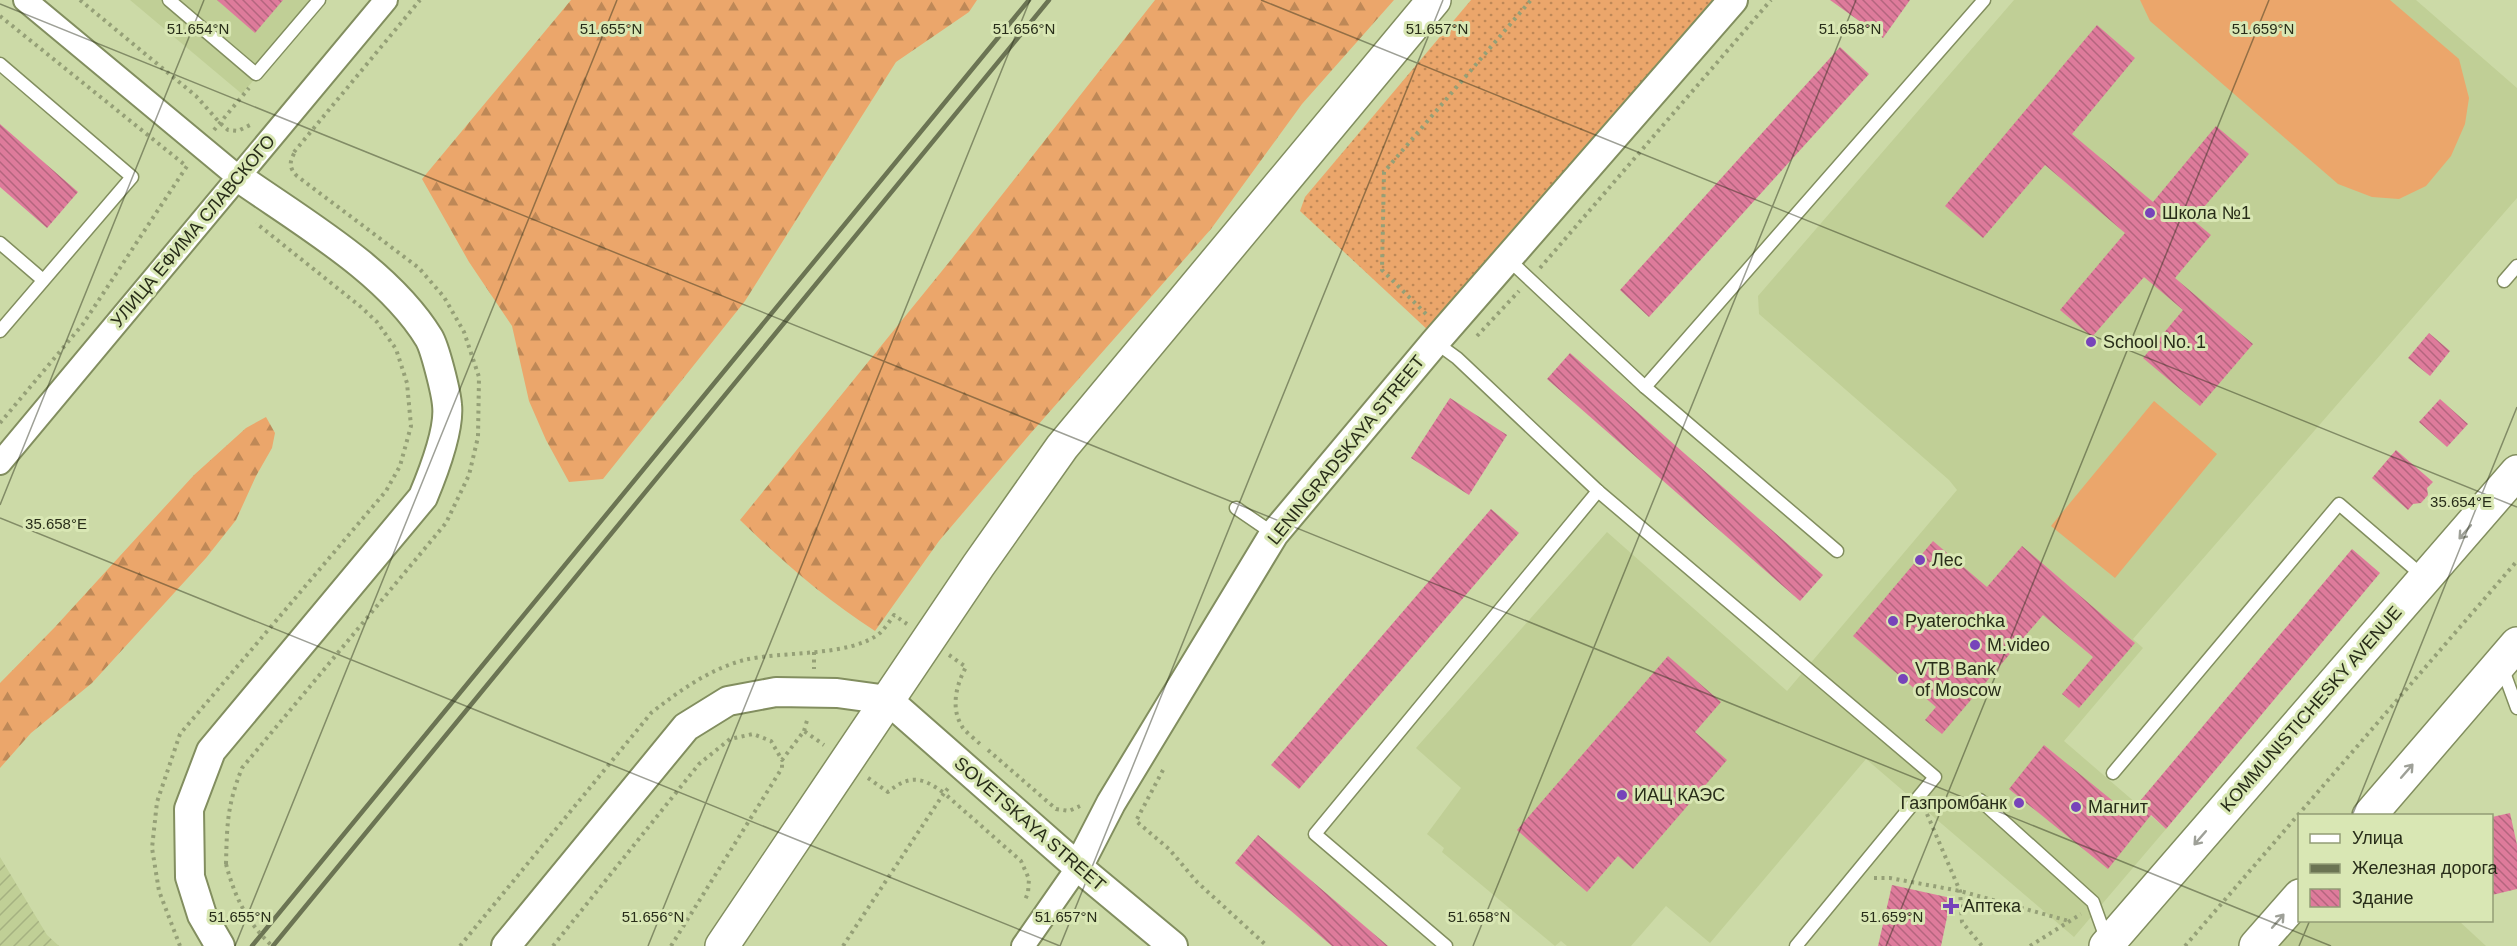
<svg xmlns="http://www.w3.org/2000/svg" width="2517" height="946" viewBox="0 0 2517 946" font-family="Helvetica,sans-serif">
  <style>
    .built { fill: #c0cf96 }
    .industrial { fill: url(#industrial-furrows) }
    .grass { fill: url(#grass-dots) }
    .forest { fill: url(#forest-firs) }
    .garden { fill: #eba66b }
    .building { fill: url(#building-back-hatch) }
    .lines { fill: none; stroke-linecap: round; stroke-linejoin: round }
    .service-casing { stroke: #828e5f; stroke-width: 15 }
    .minor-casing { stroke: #828e5f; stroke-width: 26 }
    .tertiary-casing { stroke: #828e5f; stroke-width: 32 }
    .secondary-casing { stroke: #828e5f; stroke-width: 36 }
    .primary-casing { stroke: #828e5f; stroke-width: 36 }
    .path { stroke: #95a077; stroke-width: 4; stroke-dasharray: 3 4.5; stroke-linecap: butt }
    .service { stroke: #fff; stroke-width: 12 }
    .minor { stroke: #fff; stroke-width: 22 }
    .tertiary { stroke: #fff; stroke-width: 28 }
    .secondary { stroke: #fff; stroke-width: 33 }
    .primary { stroke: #fff; stroke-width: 33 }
    .rail { stroke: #6b7453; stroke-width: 4.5 }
    .path-bridge { stroke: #95a077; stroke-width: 4; stroke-dasharray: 3 4.5; stroke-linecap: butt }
    .oneway { stroke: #9ea098 }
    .ticks { fill: none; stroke: #282d19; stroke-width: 1.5; stroke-opacity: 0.45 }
    .poi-dot { fill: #7743ba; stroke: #d9e7b4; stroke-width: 2 }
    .labels { text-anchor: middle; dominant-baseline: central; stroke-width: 6; stroke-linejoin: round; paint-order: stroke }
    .poi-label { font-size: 18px; fill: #282d19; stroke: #d9e7b4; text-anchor: start }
    .street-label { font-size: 18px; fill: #282d19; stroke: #d9e7b4 }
    .ticks-label { font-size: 15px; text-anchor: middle; fill: #282d19; stroke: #d9e7b4; stroke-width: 6; stroke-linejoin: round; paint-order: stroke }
  </style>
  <defs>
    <pattern id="industrial-furrows" width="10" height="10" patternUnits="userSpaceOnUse" patternTransform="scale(1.5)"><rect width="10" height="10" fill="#c0cf96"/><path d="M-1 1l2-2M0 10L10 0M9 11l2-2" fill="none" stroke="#a5b281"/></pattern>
    <pattern id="grass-dots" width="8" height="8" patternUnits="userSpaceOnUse" patternTransform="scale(1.5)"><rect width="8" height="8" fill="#eba66b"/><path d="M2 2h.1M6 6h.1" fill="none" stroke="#be8857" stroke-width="1.8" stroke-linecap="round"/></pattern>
    <pattern id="forest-firs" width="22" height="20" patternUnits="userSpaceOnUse" patternTransform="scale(1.5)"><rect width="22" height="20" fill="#eba66b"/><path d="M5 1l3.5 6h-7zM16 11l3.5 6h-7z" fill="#be8857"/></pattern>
    <pattern id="building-back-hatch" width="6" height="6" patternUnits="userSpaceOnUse" patternTransform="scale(1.5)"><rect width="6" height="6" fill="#de7b9b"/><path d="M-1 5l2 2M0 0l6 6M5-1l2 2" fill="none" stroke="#b4657e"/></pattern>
  </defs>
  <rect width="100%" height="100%" fill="#ccdaa7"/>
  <g class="built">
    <path d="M130,0H320L242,94Z"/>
    <path d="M2014,0H2416L2517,88V198L2133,639L2143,648L2064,741L2166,829L2074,937L1866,759L1710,943L1666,906L1631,946H1567L1561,941L1555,946L1442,852L1444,848L1427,834L1461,788L1416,748L1607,532L1787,691L1957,490L1949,480L1759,314L1758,296Z"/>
    <path d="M2301,920L2459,921L2486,946H2279Z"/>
  </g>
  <path class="industrial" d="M0,857L47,935L59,946H0Z"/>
  <path class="grass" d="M1471,0H1718L1430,332L1300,211L1305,197Z"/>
  <g class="forest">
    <path d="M571,0H977L969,12L896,62L745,301L603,479L569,482L546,440L529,401L512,326L469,262L422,179Z"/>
    <path d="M1155,0H1394L1302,104L1211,229L1030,434L939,541L875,631C825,599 782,561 740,520L950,261Z"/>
    <path d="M266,417L275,433L272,448L256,476L236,520L206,558L92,683L31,733L0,768V683L55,627L194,475L246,428Z"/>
  </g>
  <g class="garden">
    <path d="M2140,0H2390L2459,59L2469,98L2465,124L2451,156L2426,186L2399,199L2372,197L2338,184L2150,21Z"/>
    <path d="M2154,401L2217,454L2115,578L2051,526Z"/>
  </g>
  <g class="building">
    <path d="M217,0H283L255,33Z"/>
    <path d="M1830,0H1910L1883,38Z"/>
    <path d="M2097,25L2135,58L2072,134L2153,202L2216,126L2249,154L2193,220L2211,235L2175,278L2253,344L2200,406L2143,358L2183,310L2144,277L2092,337L2060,310L2125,233L2045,165L1983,238L1945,206Z"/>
    <path d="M1840,47L1869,74L1649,317L1620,290Z"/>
    <path d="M0,124L78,192L47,228L0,187Z"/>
    <path d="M2429,333L2450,351L2430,376L2408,358Z"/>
    <path d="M1570,353L1823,575L1800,601L1547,379Z"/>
    <path d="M1450,398L1507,435L1469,495L1411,458Z"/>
    <path d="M2440,399L2468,424L2447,447L2419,422Z"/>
    <path d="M2396,450L2433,482L2427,488L2428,495L2421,503L2413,504L2408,510L2372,478Z"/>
    <path d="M1491,509L1519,533L1299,789L1271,765Z"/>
    <path d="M1933,541L1987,587L2022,546L2135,643L2079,708L2062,694L2093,657L2043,615L1942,734L1925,720L1936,707L1853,636Z"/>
    <path d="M2352,549L2380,573L2166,829L2151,815L2108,869L2009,789L2044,745L2129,814Z"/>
    <path d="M1668,656L1721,702L1695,732L1727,760L1633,869L1618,856L1587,892L1517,830Z"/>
    <path d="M2510,813L2517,845V889L2492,895V817Z"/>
    <path d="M1258,835L1388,946H1332L1235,863Z"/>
    <path d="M1892,885L1951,898L1941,946H1878Z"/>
  </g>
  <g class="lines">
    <defs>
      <g id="service">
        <path d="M169,0L256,74L319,0"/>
        <path d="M0,64L132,177L0,331"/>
        <path d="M0,243L43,280"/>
        <path d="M1508,259L1645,387L1837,551"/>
        <path d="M2504,281L2517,266"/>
        <path d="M1435,342L1457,358L1598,491L1935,777L1796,946"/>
        <path d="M1645,387L1984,0"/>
        <path d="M1236,508L1274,534"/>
        <path d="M2502,667L2517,708"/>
        <path d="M2113,773L2339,504L2424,577"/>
        <path d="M1980,800L2093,902L2107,941"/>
        <path d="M1446,946L1315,834L1598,491"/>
      </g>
      <g id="minor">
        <path d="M25,0L238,177"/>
        <path d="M0,463L386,0"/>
        <path d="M1023,946L1078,867"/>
      </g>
      <g id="tertiary">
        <path d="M1078,867L1111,803L1274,534L1435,342L1733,0"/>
        <path d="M220,946L202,915L190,877L189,809L211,751L423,497C433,473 450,430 447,405C446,392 435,348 429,338C388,271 302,222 238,177"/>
        <path d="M506,946L686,727L728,701L776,692L837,693L888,700L1078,867L1173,946"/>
      </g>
      <g id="secondary">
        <path d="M2369,816L2517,644"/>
        <path d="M2106,946L2517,472"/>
        <path d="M2256,946L2300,896"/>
      </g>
      <path id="primary" d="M722,946L978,566L1062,447L1434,0"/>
    </defs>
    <use href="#service" class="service-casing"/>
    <use href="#minor" class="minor-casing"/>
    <use href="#tertiary" class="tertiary-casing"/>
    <use href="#secondary" class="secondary-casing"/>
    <use href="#primary" class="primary-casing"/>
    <g class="path">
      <path d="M80,0L196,96L220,123L228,130L238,131L250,125"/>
      <path d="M0,16L185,165"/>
      <path d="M214,130L249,88"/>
      <path d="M294,152L420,0"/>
      <path d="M1540,268L1771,0"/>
      <path d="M1426,314L1382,270L1384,172L1531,0"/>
      <path d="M1477,336L1519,291"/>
      <path d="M0,423L83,324L189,163"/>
      <path d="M814,652V669"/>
      <path d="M949,655L966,667C956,685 950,709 963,728C968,734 976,740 981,745L980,747"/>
      <path d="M804,731L808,717"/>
      <path d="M988,750L1056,809L1069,811L1080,806"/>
      <path d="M1163,770L1136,821L1169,849L1197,882L1267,946"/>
      <path d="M868,778L888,792C910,774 922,777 944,793L950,786"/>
      <path d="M1927,814L1960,891L1962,922L1982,946"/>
      <path d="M226,864C227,824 227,806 242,768L446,523L469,475L478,437L479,377L464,332L444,297L419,268L297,176C289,168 289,162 295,152"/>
      <path d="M1874,878H1890L1960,891L2069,921"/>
      <path d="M180,946L159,891L152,848L157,802L180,734L386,491L400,466L411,426L407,383L396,349L377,322L361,307L256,223"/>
      <path d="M460,946L652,712C681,690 708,670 744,660C781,651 851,657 880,633C885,628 890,621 894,615L907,624"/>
      <path d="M553,946L699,764L730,739L753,734L771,741L782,760L804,731L824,745"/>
      <path d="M671,946L782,768V760"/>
      <path d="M843,946L944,793L1021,861L1029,879L1028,893L1024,902"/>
      <path d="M2030,946L2081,914"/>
      <path d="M2185,946L2517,561"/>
    </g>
    <use href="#service" class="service"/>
    <use href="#minor" class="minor"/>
    <use href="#tertiary" class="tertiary"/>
    <use href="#secondary" class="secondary"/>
    <use href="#primary" class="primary"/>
    <g class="rail">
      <path d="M252,946L1029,0"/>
      <path d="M273,946L1049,0"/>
    </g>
    <path class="path-bridge" d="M226,864C235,898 247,922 272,946"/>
  </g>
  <defs><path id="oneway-shaft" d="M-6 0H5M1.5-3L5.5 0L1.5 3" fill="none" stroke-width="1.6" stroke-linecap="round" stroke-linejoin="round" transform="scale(1.5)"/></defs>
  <g class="oneway">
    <use href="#oneway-shaft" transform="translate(2465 532) rotate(131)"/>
    <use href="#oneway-shaft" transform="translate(2407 771) rotate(-49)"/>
    <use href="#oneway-shaft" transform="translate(2200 838) rotate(131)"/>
    <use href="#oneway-shaft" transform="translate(2278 921) rotate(-49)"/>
  </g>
  <path class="ticks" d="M1261,0L2517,507M0,4L2331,946M0,505L204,0M0,518L1060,946M2352,816L2517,407M235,946L617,0M648,946L1030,0M1060,946L1443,0M1473,946L1856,0M1886,946L2269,0M2299,946L2310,920"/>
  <g class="poi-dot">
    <circle cx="2150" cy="213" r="6"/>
    <circle cx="2091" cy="342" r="6"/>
    <circle cx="1920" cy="560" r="6"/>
    <circle cx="1893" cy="621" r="6"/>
    <circle cx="1975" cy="645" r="6"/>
    <circle cx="1903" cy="679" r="6"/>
    <circle cx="1622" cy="795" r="6"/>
    <circle cx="2019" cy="803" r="6"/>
    <circle cx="2076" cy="807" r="6"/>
    <path d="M1948 897h6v6h6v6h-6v6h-6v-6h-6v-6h6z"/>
  </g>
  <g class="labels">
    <g class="poi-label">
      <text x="2162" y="213">Школа №1</text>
      <text x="2103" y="342">School No. 1</text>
      <text x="1932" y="560">Лес</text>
      <text x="1905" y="621">Pyaterochka</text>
      <text x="1987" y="645">M.video</text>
      <text x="1915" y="669">VTB Bank<tspan x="1915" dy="21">of Moscow</tspan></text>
      <text x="1634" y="795">ИАЦ КАЭС</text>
      <text x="2007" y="803" text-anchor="end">Газпромбанк</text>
      <text x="2088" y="807">Магнит</text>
      <text x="1963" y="906">Аптека</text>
    </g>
    <g class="street-label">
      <text transform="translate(193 231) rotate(-50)">УЛИЦА ЕФИМА СЛАВСКОГО</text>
      <text transform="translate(1346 450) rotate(-51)">LENINGRADSKAYA STREET</text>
      <text transform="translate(2311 709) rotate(-49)">KOMMUNISTICHESKY AVENUE</text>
      <text transform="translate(1030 824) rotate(41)">SOVETSKAYA STREET</text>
    </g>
  </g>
  <g class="ticks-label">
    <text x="198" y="34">51.654°N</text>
    <text x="611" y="34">51.655°N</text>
    <text x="1024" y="34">51.656°N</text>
    <text x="1437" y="34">51.657°N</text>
    <text x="1850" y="34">51.658°N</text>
    <text x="2263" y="34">51.659°N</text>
    <text x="2461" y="507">35.654°E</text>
    <text x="56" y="529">35.658°E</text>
    <text x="240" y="922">51.655°N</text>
    <text x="653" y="922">51.656°N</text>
    <text x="1066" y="922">51.657°N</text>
    <text x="1479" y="922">51.658°N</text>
    <text x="1892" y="922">51.659°N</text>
  </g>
  <rect x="2298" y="814" width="195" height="108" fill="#d9e7b4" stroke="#929d76" stroke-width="1.5"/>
  <rect x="2310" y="834" width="30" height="9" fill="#ffffff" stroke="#929d76" stroke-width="1.5"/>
  <text x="2352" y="844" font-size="18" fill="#282d19">Улица</text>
  <rect x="2310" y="864" width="30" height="9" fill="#6b7453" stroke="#929d76" stroke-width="1.5"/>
  <text x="2352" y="874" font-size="18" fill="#282d19">Железная дорога</text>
  <rect x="2310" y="889" width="30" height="18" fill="url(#building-back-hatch)" stroke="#929d76" stroke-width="1.5"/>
  <text x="2352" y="904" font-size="18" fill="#282d19">Здание</text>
</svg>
